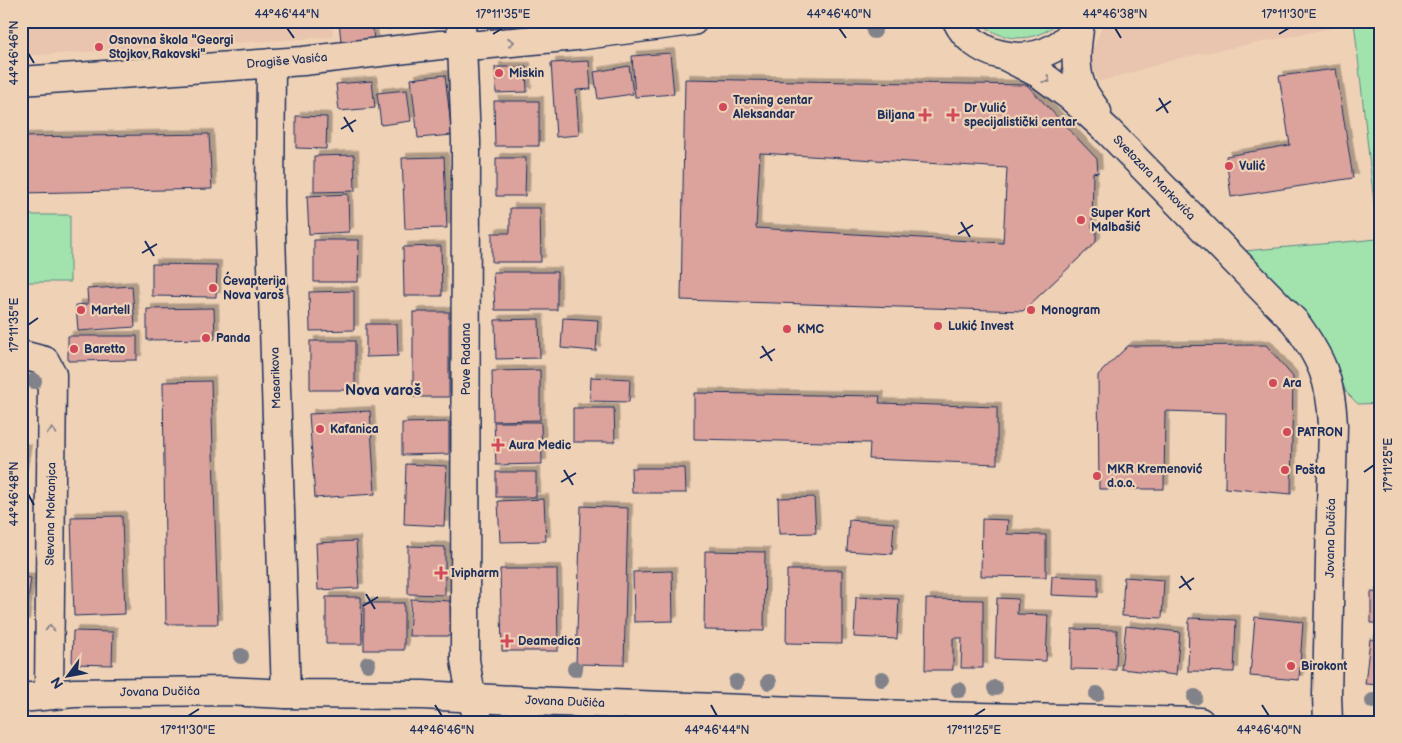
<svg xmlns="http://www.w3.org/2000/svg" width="1402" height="743" viewBox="0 0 1402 743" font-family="'Balsamiq Sans',sans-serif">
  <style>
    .built { fill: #e9c4ae }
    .green { fill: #a2e3ad; stroke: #5e8986 }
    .building { fill: #dca29c; stroke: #1b2f5e; fill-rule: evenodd; filter: url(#shadow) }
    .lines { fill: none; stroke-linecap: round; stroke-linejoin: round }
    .street-casing { stroke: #1b2f5e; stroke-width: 31 }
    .street { stroke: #efd2b6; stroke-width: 28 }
    .tree { fill: #82828a }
    .oneway { stroke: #85808a }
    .ticks { fill: none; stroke: #1b2f5e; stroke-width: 2 }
    .poi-dot { fill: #d1495b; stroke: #efd2b6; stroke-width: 2 }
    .labels { text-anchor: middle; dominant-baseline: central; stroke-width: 4.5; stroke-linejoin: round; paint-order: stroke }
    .poi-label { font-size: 12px; font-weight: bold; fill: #1b2f5e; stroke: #efd2b6; text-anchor: start }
    .street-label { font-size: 12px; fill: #1b2f5e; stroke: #efd2b6 }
    .quarter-label { font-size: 15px; font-weight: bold; fill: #1b2f5e; stroke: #efd2b6 }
    .neatline { fill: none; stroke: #1b2f5e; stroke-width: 2 }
    .ticks-label { font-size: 12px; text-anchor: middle; fill: #1b2f5e }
  </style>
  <defs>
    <filter id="shadow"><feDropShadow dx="4.5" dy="-4.5" stdDeviation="0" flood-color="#0004"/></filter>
  </defs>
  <rect width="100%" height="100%" fill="#efd2b6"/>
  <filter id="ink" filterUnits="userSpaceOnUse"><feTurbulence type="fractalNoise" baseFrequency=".02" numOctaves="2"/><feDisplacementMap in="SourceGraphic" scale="10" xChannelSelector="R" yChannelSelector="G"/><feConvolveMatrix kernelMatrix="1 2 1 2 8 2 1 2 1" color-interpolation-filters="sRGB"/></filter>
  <g filter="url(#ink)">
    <g class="built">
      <path d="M21,21H332L333,37L21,56Z"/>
      <path d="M1105,21H1354V24L1180,58L1099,82L1092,66V53L1095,43Z"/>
    </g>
    <g class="green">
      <path d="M979,21H1059C1042,39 1013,43 992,31C987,29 983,24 979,21Z"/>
      <path d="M1354,21H1381V403L1358,404L1346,392L1332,356L1314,326L1296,302L1243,251L1378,239Z"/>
      <rect x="21" y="215" width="49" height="67"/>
    </g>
    <g class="building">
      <path d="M339,21H372L374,41L341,42Z"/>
      <path d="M386,21H436V24L387,29Z"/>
      <path d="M490,21H528V27L490,29Z"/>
      <path d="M670,53L674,94L635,97L632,56Z"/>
      <path d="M589,61L591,89L576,90L579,135L556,137L551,63Z"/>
      <path d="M629,66L633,94L598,99L594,72Z"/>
      <path d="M495,67H526L527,92L496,93Z"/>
      <path d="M1336,69L1353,178L1231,197L1226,156L1290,145L1279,76Z"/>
      <path d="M445,75L452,135L418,138L411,79Z"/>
      <path d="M685,79L1027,85L1097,159L1098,173L1093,172L1092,228L1096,230V242L1023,311L681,300ZM760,153L1007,168L1003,243L756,228Z"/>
      <path d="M372,81L375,108L339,111L336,84Z"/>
      <path d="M407,90L411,121L381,125L377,93Z"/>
      <path d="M494,101H539V146H495Z"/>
      <path d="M296,116L327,117L326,149L296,148Z"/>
      <path d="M209,134L212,189L21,193V137Z"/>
      <path d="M354,155L355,191L314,192V156Z"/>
      <path d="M444,157L447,228L405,229L402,158Z"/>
      <path d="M496,158H526L525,196H496Z"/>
      <path d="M348,194L349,232L309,234L307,196Z"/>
      <path d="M510,208H540L541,262H492V233H510Z"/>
      <path d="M314,240H359L358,282H314Z"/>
      <path d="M441,246L442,296H404L403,247Z"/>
      <path d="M152,264L217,265L216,297L152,296Z"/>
      <path d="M493,272H557V310H495Z"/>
      <path d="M132,286L135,327L78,331L76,305L88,304L87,289Z"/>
      <path d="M354,291V330L310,331L309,292Z"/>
      <path d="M214,308L215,339L147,340V309Z"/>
      <rect x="413" y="312" width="36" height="85"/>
      <path d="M563,318L598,320L596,351L561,348Z"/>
      <path d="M539,319L540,358L496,359L495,320Z"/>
      <path d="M366,324H397L398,356L366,357Z"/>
      <path d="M68,336H137V360L68,361Z"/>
      <rect x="310" y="341" width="45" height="49"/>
      <path d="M1266,345L1293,377L1291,494L1225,488L1226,413L1165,411L1164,489H1099L1098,375L1128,346Z"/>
      <path d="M540,370V420L493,421L492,371Z"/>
      <path d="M591,377L630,379L629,402L590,401Z"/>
      <path d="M211,381L218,624H166L163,382Z"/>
      <path d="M694,393L880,396L879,403L997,407V464L869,459L870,443L694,439Z"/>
      <path d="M573,408H614L615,442H573Z"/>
      <path d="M370,411L375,494L315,498L309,414Z"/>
      <path d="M449,422V454L402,455V423Z"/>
      <path d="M494,422H541L542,464L496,465Z"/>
      <path d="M21,448L27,449L21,484Z"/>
      <path d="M406,464L447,466L444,526L404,524Z"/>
      <path d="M631,468H685L686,493H632Z"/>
      <rect x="496" y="472" width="40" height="25"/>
      <path d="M814,497L816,533L779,534L778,498Z"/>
      <path d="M544,499L546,541L500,542L498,501Z"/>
      <path d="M581,506L628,508L624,665L576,664Z"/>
      <path d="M122,516L125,614L74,616L71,517Z"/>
      <path d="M982,519L1008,520L1007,534L1046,535V577L981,576Z"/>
      <path d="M849,520L894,523L892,554L847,551Z"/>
      <path d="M356,541L359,588L318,590L316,543Z"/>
      <path d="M408,546L445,547V595L408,594Z"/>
      <path d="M705,551L765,552L764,631L704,630Z"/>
      <path d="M500,569H557L558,651H502Z"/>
      <path d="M787,570H842V644L786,643Z"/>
      <path d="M672,571L673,621L634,622L633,572Z"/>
      <path d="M1052,576L1098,578V597L1051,595Z"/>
      <path d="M21,577L31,578L25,624L21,623Z"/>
      <path d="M1124,577L1164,580L1162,618L1122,616Z"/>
      <path d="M1371,592L1381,593V623H1371Z"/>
      <path d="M326,597H361L362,644H326Z"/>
      <path d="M856,597L899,599L897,639L854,637Z"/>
      <path d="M997,598L1018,599L1017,614L1048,615L1046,661L995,659Z"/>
      <path d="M411,599L450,601L451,636H409Z"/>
      <path d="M926,599L983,600V668H961L962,638H953V670H925Z"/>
      <rect x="364" y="603" width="40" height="47"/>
      <path d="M1255,617L1303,622L1299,680L1250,676Z"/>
      <path d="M1189,618L1236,620L1234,672L1188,671Z"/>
      <path d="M1126,626L1180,632L1176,675L1121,669Z"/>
      <path d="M1072,629L1117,630L1116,670L1071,669Z"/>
      <path d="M73,631L113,632L112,665L72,664Z"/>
      <path d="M1370,639L1381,641V685L1365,684Z"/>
    </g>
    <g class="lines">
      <defs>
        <g id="street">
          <path d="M461,21L466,141L465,660L471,696L479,722"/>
          <path d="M957,21C974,56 1021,66 1054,48C1065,42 1074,32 1081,21"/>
          <path d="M1080,22C1077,44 1073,67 1082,88C1085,96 1092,104 1097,112"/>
          <path d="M1005,56L1040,74L1071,97L1109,132L1295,322C1321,358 1331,379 1333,425L1327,695L1328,722"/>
          <path d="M271,63L270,204L286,694"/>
          <path d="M21,81L303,61L440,45H480L576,36L693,21"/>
          <path d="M21,356H26L45,361L52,374L49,694"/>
          <path d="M21,698L74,693L225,691L286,694L423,695L531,701L933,716L1200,722"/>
        </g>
      </defs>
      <use href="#street" class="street-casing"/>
      <use href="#street" class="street"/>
    </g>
    <g class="tree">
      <circle cx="874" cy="31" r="8"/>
      <circle cx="34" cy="381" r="8"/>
      <circle cx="241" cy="656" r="8"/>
      <circle cx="368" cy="664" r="8"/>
      <circle cx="575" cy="669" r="8"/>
      <circle cx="882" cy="679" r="8"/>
      <circle cx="736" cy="682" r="8"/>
      <circle cx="769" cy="682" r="8"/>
      <circle cx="995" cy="688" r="8"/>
      <circle cx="959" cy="690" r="8"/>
      <circle cx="1097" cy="694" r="8"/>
      <circle cx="1195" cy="697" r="8"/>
      <circle cx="1373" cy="701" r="8"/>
    </g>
    <defs><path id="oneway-chevron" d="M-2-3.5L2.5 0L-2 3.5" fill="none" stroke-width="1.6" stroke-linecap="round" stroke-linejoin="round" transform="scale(1.25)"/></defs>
    <g class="oneway">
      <use href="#oneway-chevron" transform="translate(511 42) rotate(-5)"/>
      <use href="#oneway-chevron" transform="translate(1047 80) rotate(36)"/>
      <use href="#oneway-chevron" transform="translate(52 431) rotate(-89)"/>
      <use href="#oneway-chevron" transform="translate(50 628) rotate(-90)"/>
    </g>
  </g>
  <path class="ticks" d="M287,28L294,38M839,28L846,38M1115,28L1121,38M493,34L503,28M1279,34L1289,28M28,53L34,63M1159,98L1168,113M1156,111L1171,101M344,117L353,132M341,129L356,120M961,222L970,237M958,234L973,225M145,241L154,256M142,253L157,244M28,325L38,318M762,346L772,361M760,358L775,349M564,470L573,485M1364,472L1374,465M561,482L576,473M28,494L34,505M1181,576L1191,590M1179,588L1194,578M366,594L375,609M363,606L378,597M435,705L442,716M711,705L717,716M1262,705L1269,716M188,716L199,709M974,716L985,709"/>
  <g class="poi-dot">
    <circle cx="99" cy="47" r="5"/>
    <circle cx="499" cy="73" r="5"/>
    <circle cx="723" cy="107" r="5"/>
    <path d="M922.5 107.5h5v5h5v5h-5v5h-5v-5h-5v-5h5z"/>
    <path d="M950.5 107.5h5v5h5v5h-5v5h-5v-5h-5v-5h5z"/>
    <circle cx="1229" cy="166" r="5"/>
    <circle cx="1081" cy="220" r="5"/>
    <circle cx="213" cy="288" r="5"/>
    <circle cx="81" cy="310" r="5"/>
    <circle cx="1031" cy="310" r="5"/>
    <circle cx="938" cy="326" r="5"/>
    <circle cx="787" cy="329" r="5"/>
    <circle cx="206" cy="338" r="5"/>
    <circle cx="74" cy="349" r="5"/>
    <circle cx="1273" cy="383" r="5"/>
    <circle cx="320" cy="429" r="5"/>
    <circle cx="1287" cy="432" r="5"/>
    <path d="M495.5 437.5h5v5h5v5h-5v5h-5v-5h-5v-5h5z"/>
    <circle cx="1285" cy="470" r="5"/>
    <circle cx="1097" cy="476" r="5"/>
    <path d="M438.5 565.5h5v5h5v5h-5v5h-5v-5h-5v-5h5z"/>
    <path d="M504.5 633.5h5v5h5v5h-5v5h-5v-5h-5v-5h5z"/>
    <circle cx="1291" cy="666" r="5"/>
  </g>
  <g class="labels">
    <g class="poi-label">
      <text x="109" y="40">Osnovna škola "Georgi<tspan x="109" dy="14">Stojkov Rakovski"</tspan></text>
      <text x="509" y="73">Miskin</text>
      <text x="733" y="100">Trening centar<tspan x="733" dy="14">Aleksandar</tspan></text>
      <text x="964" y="108">Dr Vulić<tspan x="964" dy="14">specijalistički centar</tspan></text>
      <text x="915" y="115" text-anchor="end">Biljana</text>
      <text x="1239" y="166">Vulić</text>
      <text x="1091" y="213">Super Kort<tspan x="1091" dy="14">Malbašić</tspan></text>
      <text x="223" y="281">Ćevapterija<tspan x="223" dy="14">Nova varoš</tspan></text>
      <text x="91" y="310">Martell</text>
      <text x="1041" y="310">Monogram</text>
      <text x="948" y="326">Lukić Invest</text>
      <text x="797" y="329">KMC</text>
      <text x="216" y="338">Panda</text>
      <text x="84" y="349">Baretto</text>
      <text x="1283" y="383">Ara</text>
      <text x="330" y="429">Kafanica</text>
      <text x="1297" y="432">PATRON</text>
      <text x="509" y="445">Aura Medic</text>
      <text x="1107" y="469">MKR Kremenović<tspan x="1107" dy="14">d.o.o.</tspan></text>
      <text x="1295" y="470">Pošta</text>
      <text x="451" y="573">Ivipharm</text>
      <text x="518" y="641">Deamedica</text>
      <text x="1301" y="666">Birokont</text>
    </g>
    <g class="street-label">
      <text transform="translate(287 61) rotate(-5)">Dragiše Vasića</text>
      <text transform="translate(1154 178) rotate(46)">Svetozara Markovića</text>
      <text transform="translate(466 359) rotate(-90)">Pave Radana</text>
      <text transform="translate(276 378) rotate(-92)">Masarikova</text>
      <text transform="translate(51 514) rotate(-89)">Stevana Mokranjca</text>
      <text transform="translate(1331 538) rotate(-89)">Jovana Dučića</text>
      <text transform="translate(160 692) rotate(-1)">Jovana Dučića</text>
      <text transform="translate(565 702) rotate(2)">Jovana Dučića</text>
    </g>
    <g class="quarter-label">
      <text x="383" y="390">Nova varoš</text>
    </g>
  </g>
  <rect width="1402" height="743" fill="none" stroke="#efd2b6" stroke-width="55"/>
  <g transform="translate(68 676) rotate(238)" stroke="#efd2b6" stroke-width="4" paint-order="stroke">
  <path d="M0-4L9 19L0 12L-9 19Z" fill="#1b2f5e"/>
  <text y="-8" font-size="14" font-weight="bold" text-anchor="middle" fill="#1b2f5e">N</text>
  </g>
  <rect x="28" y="28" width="1346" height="688" class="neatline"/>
  <g class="ticks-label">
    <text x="287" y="18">44°46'44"N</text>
    <text x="503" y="18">17°11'35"E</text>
    <text x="839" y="18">44°46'40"N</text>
    <text x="1115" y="18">44°46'38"N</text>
    <text x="1289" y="18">17°11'30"E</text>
    <text transform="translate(14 53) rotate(-90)" y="4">44°46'46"N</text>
    <text transform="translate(14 325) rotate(-90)" y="4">17°11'35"E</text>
    <text transform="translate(1388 465) rotate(-90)" y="4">17°11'25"E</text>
    <text transform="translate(14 494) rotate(-90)" y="4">44°46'48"N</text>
    <text x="188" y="734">17°11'30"E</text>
    <text x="442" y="734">44°46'46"N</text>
    <text x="717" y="734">44°46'44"N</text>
    <text x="974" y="734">17°11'25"E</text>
    <text x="1269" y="734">44°46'40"N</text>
  </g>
</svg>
